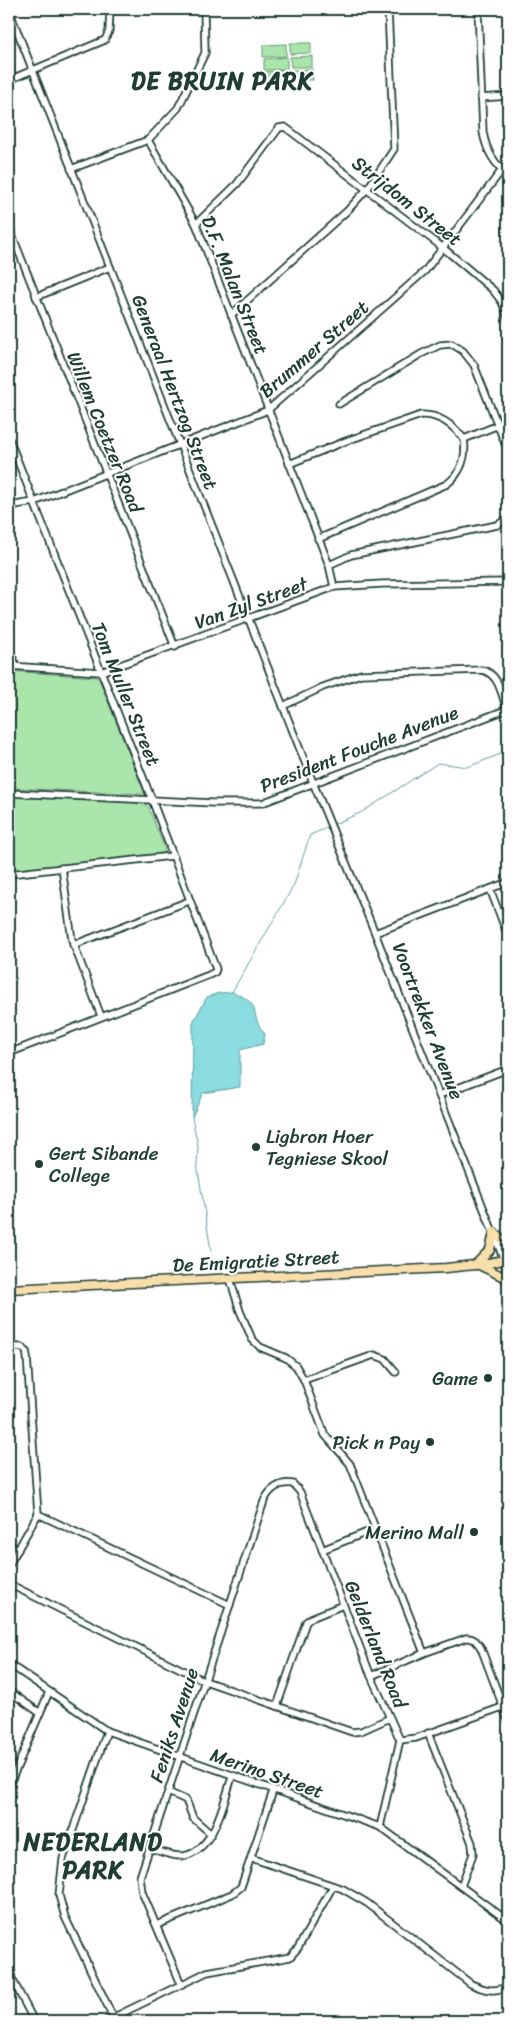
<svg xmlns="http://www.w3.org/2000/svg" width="517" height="2030" viewBox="0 0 517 2030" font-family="Sriracha,sans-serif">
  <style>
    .green { fill: #aae6ac; stroke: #649270 }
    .water { fill: #8adce1; stroke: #5f9c9c }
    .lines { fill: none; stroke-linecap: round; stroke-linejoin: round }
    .stream { stroke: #5f9c9c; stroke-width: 1 }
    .minor-casing { stroke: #1f3d34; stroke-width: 9 }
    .highway-casing { stroke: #1f3d34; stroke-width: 11 }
    .minor { stroke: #fff; stroke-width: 5.5 }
    .highway { stroke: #f8deab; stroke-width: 8 }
    .poi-dot { fill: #1f3d34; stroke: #fff; stroke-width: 2 }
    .labels { text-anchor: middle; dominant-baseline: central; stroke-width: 4; stroke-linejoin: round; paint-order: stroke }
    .street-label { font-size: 19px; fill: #1f3d34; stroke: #fff }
    .poi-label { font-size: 19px; fill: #1f3d34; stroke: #fff; text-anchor: end }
    .district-label { font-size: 24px; font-weight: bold; letter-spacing: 1px; fill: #1f3d34; stroke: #fff }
  </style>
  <rect width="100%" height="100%" fill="#fff"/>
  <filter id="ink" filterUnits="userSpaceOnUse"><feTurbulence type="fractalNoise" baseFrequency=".02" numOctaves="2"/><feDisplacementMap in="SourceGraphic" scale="10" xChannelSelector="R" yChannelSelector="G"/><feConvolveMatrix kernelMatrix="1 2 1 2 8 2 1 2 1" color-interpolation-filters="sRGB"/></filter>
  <g filter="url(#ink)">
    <g class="green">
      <path d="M290,43H311V53L290,54Z"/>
      <path d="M286,44V56L263,57V45Z"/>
      <path d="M312,56V67H291L290,57Z"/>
      <path d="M287,57V69L264,70V59Z"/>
      <path d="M312,69L313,80H291V70Z"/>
      <path d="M287,70V82L264,83V72Z"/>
      <path d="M9,671L96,677L99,679L145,794L9,788Z"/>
      <path d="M9,796L145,803L148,807L165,849V852L162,854L9,872Z"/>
    </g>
    <path class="water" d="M232,992C265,1004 247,1013 265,1034L263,1044L240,1050V1087L203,1093L192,1117L193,1022L207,997L219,993Z"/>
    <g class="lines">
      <g class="stream">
        <path d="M332,825L362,812L438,763L468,767L508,751"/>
        <path d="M232,992L294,885L310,835L329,827"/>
        <path d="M192,1117L198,1146L197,1164L211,1251"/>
      </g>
      <defs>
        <g id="minor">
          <path d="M478,9L483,132C486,150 494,164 508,175"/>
          <path d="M9,10L314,785L375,933L504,1260"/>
          <path d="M9,80L105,40L109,31L110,9"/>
          <path d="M481,98L508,96"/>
          <path d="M148,140L196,224L329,565L334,587"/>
          <path d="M71,169L148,140L178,108L205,53L204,9"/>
          <path d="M196,224L237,184L279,128L285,127L442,247L493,290L502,302L508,317"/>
          <path d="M9,227L175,647"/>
          <path d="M36,297L110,267"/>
          <path d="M231,315L347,211L368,188L394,149L388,9"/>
          <path d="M339,404L421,354L440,345L452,344L463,351L474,365L508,451"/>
          <path d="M9,439L152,800L216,969L215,972L209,975L9,1053"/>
          <path d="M464,439L508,421"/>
          <path d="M289,464L346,441L421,415C439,414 453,425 464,439"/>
          <path d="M9,506L34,502L268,410L425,271L502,170"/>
          <path d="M318,539L447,484C461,473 467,457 464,439"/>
          <path d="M329,565L351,555L497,525L508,519"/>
          <path d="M9,647L16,666"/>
          <path d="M9,666L101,672L334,587L382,584L508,582"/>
          <path d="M283,706L323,687L361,674L482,670C499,673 502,696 507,710"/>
          <path d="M9,793L213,803H262L508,709"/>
          <path d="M62,868L72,940L101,1016"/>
          <path d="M9,874L172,856"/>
          <path d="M490,889L508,936"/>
          <path d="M375,933L508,882"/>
          <path d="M73,945L189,901"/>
          <path d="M439,1095L508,1069"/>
          <path d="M230,1279L240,1311L252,1339L260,1347L286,1358L296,1366L304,1380L325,1435L350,1464L424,1653"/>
          <path d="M9,1347H21L26,1351L27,1356L38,1514L9,1565"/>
          <path d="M304,1380L374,1355L385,1359L396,1372"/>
          <path d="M38,1514L230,1605"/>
          <path d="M9,1544L18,1550"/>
          <path d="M322,1550L375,1529"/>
          <path d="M9,1584L205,1681L352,1732L361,1731L390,1718"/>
          <path d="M9,1664L107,1731L380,1827L508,1921"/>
          <path d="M371,1676L424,1653L466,1638C474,1637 477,1642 481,1648L508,1720"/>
          <path d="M9,1691L40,1713"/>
          <path d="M277,1706L306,1622L311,1618L343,1605"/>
          <path d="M107,1731L63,1859L59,1895L65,1917L113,2017"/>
          <path d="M428,1733L472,1843L473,1854L461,1886"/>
          <path d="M400,1740L416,1738L508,1705"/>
          <path d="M9,1786L49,1692"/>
          <path d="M168,1792L186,1800L193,1818L211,1834"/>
          <path d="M149,1848C160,1851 172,1857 183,1856C214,1852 224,1801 232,1777"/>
          <path d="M251,1858L343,1889L367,1903L471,1984C485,1990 494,1993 508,1986"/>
          <path d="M157,1925L232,1894L241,1887L273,1791"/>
          <path d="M9,1973L34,2021"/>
          <path d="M181,1984L142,1892L140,1877L264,1501C269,1490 280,1481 293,1484L300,1492L371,1676L400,1740L380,1827"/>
          <path d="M106,2021L207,1972L290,1957L298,1948L333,1886"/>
        </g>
        <g id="highway">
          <path d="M494,1232L508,1245"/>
          <path d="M504,1260L508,1270"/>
          <path d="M475,1265L490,1250L494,1232"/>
          <path d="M479,1265L508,1279"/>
          <path d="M9,1289L446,1268L484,1264L508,1259"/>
        </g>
      </defs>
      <use href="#minor" class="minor-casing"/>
      <use href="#highway" class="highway-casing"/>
      <use href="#minor" class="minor"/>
      <use href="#highway" class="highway"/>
    </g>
  </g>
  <g class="poi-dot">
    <circle cx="256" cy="1147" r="5"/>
    <circle cx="39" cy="1164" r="5"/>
    <circle cx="488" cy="1378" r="5"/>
    <circle cx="430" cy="1442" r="5"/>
    <circle cx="474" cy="1532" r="5"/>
  </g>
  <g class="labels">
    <g class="street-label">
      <text transform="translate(407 201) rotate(38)">Strijdom Street</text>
      <text transform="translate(235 285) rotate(68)">D.F. Malan Street</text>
      <text transform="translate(314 349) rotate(-41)">Brummer Street</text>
      <text transform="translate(175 392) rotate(69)">Generaal Hertzog Street</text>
      <text transform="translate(105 432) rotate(68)">Willem Coetzer Road</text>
      <text transform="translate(251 603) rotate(-20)">Van Zyl Street</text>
      <text transform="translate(126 694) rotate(68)">Tom Muller Street</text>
      <text transform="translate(359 749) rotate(-21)">President Fouche Avenue</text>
      <text transform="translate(428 1021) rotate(69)">Voortrekker Avenue</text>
      <text transform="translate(256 1261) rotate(-3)">De Emigratie Street</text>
      <text transform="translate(376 1644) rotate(68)">Gelderland Road</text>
      <text transform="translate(174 1725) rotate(-72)">Feniks Avenue</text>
      <text transform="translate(267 1773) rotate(19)">Merino Street</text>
    </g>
    <g class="poi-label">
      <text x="266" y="1136" text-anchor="start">Ligbron Hoer<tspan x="266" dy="22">Tegniese Skool</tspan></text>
      <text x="49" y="1153" text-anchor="start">Gert Sibande<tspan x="49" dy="22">College</tspan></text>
      <text x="478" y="1378">Game</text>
      <text x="420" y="1442">Pick n Pay</text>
      <text x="464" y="1532">Merino Mall</text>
    </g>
    <g class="district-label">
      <text x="222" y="81">DE BRUIN PARK</text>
      <text x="93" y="1842">NEDERLAND<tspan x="93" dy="28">PARK</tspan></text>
    </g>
  </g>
  <rect width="517" height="2030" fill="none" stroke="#fff" stroke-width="30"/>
  <rect x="15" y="15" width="487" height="2000" fill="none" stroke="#1f3d34" stroke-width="2" filter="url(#ink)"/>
</svg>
